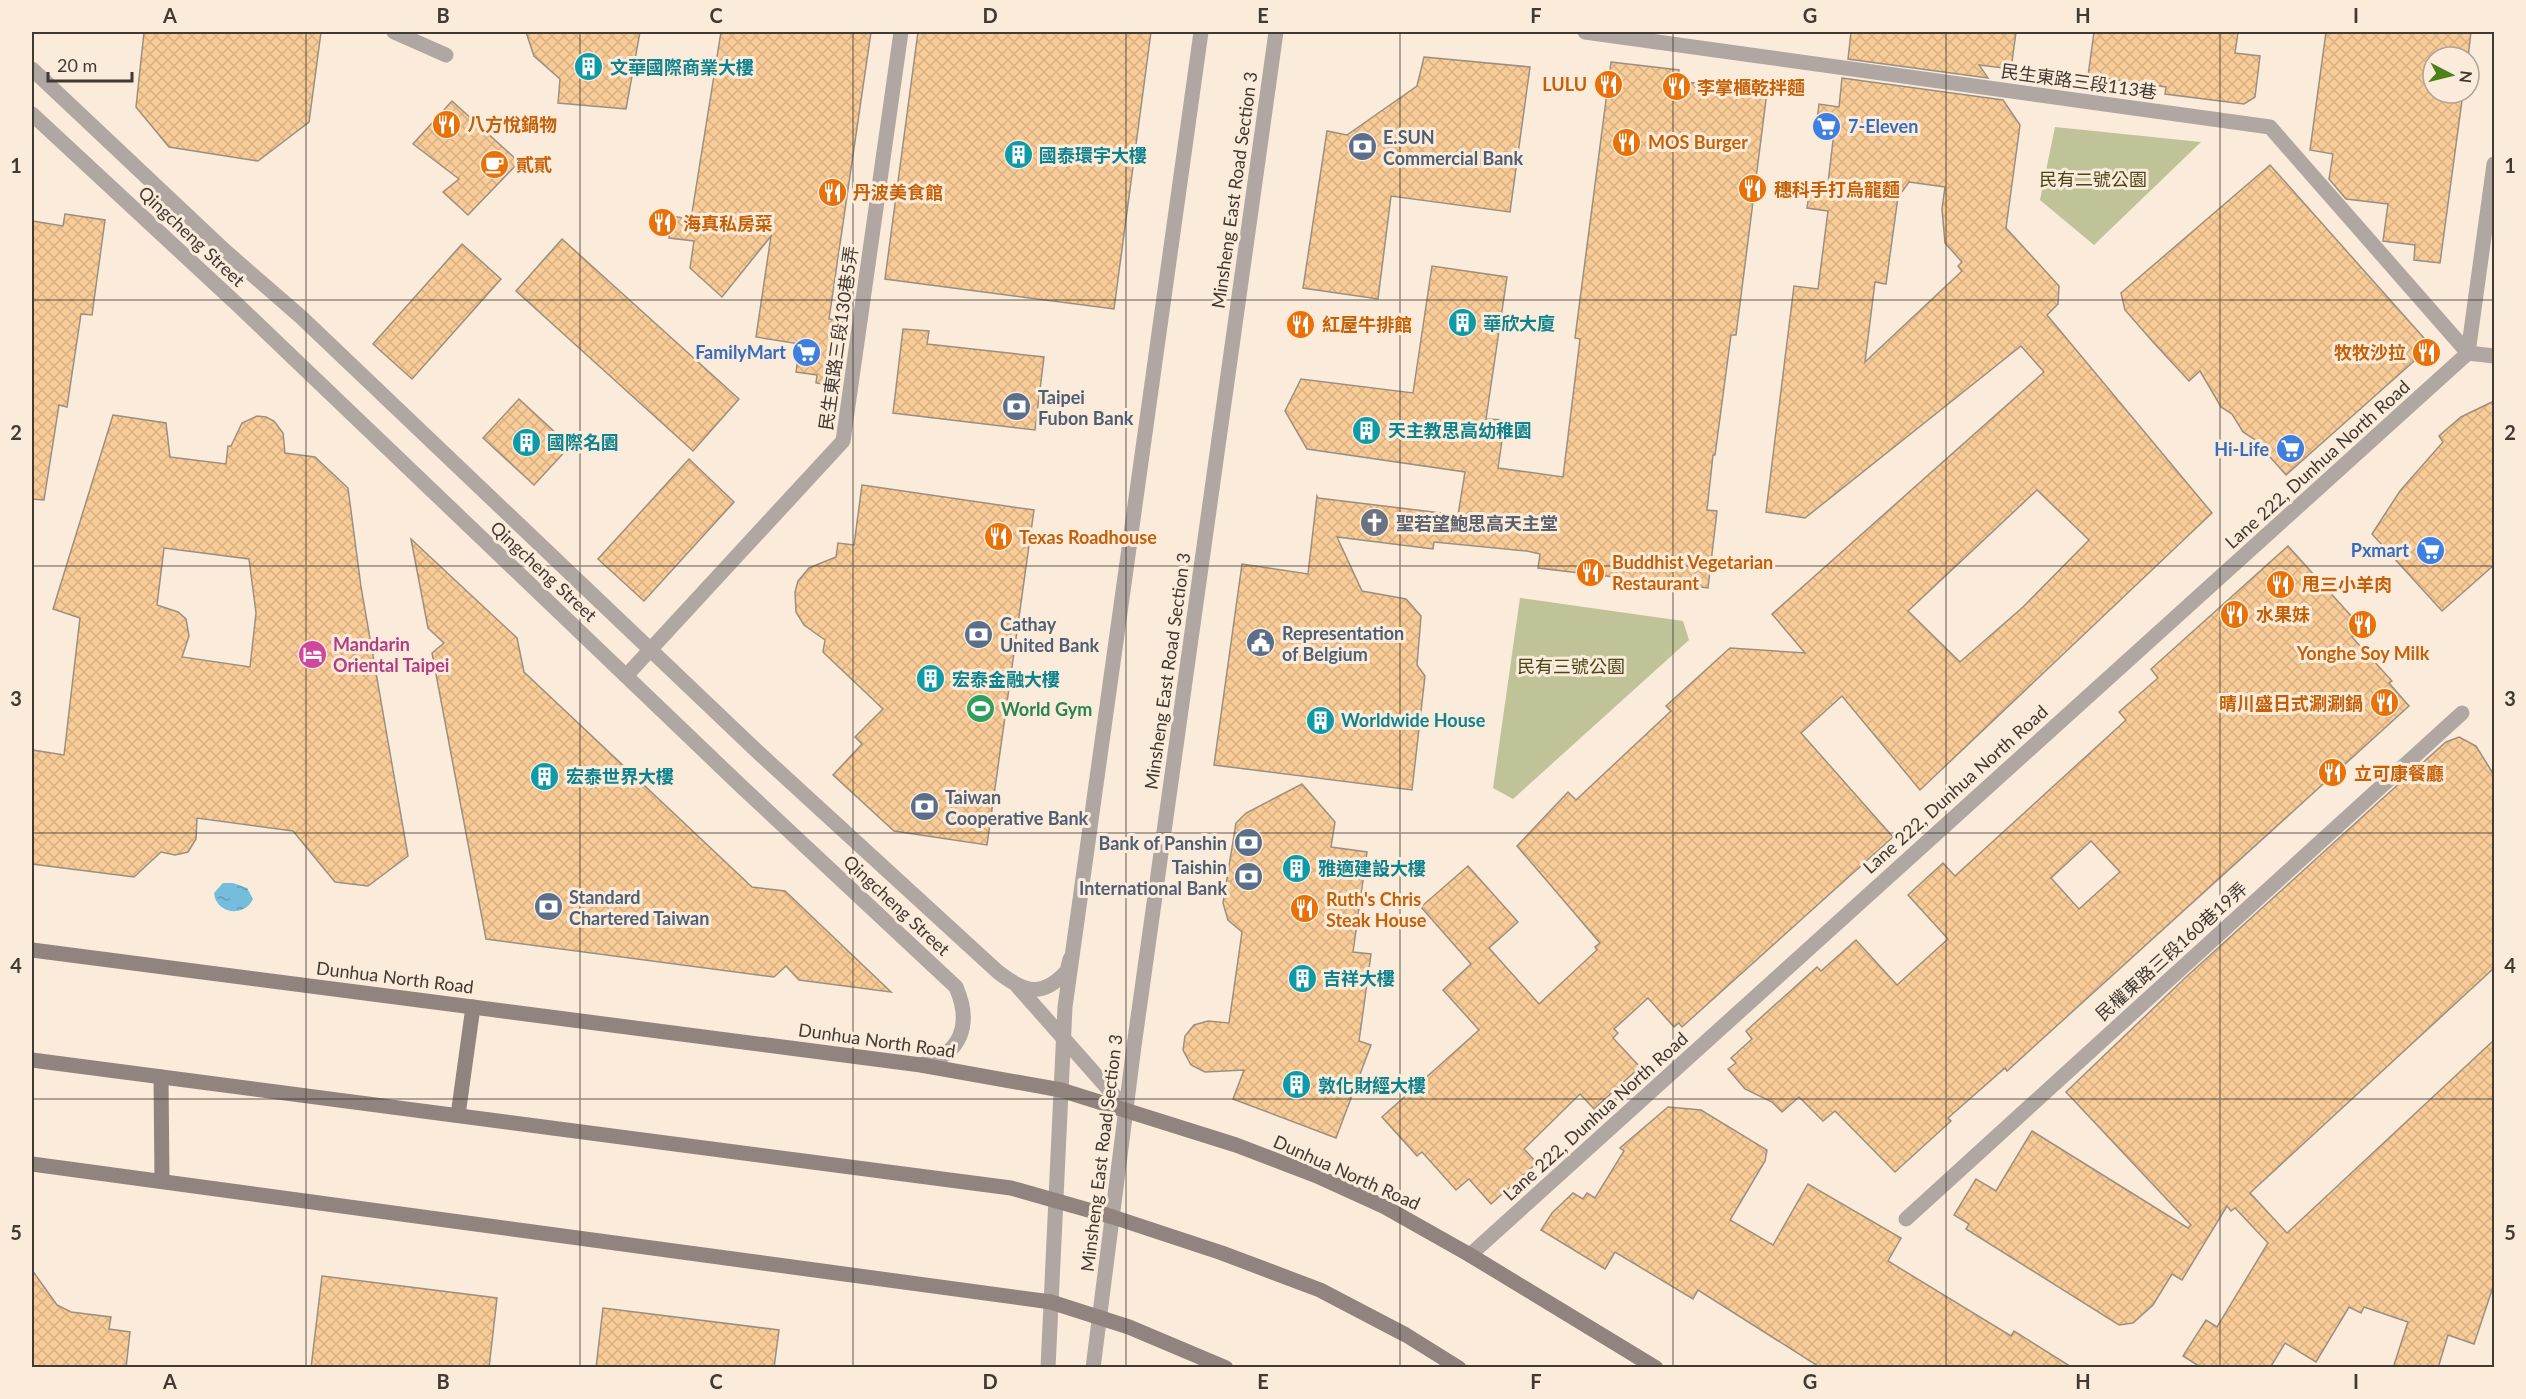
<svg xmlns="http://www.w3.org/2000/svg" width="2526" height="1399" viewBox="0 0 2526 1399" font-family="Lato,'Noto Sans TC',sans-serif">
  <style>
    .green { fill: #c0c298 }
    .water { fill: url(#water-ripples) }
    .building { fill: url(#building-cross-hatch); stroke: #9d8f7f; stroke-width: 1.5; fill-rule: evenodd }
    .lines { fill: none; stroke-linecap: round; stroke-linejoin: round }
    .minor { stroke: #b0a6a2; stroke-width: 15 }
    .tertiary { stroke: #b0a6a2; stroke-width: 15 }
    .secondary { stroke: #91837d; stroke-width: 15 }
    .grid { fill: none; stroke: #403a33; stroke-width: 1.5; stroke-opacity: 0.55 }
    .labels { text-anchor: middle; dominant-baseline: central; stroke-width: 6; stroke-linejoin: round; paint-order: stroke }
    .culture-label { font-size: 18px; font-weight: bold; fill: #0d838f; stroke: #faebda; text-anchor: start }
    .street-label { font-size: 18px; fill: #403a33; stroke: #faebda }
    .food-label { font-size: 18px; font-weight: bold; fill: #c56008; stroke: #faebda; text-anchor: start }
    .shop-label { font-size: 18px; font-weight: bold; fill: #366cbe; stroke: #faebda; text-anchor: end }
    .service-label { font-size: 18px; font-weight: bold; fill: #4e5e75; stroke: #faebda; text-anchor: start }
    .park-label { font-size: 18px; fill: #474816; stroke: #faebda }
    .worship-label { font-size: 18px; font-weight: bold; fill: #5b616d; stroke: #faebda; text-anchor: start }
    .hotel-label { font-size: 18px; font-weight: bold; fill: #b23c85; stroke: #faebda; text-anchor: start }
    .leisure-label { font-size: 18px; font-weight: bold; fill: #27864d; stroke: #faebda; text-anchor: start }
    .neatline { fill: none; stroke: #403a33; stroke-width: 2 }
    .grid-label { font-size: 20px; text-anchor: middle; font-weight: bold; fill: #403a33 }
  </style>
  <defs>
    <pattern id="water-ripples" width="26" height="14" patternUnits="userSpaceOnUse" patternTransform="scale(1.5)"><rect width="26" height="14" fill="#75bddd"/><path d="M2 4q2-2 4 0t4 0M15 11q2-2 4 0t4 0" fill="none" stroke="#619bb4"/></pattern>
    <pattern id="building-cross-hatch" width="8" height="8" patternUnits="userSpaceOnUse" patternTransform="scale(1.5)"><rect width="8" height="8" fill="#f9cc97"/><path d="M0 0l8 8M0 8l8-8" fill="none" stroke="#d6b083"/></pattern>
  </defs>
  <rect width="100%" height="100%" fill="#faebda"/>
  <g class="green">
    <path d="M2055,127L2201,142L2094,245L2040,200Z"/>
    <path d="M1520,598L1683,621L1689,640L1513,799L1493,788Z"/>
  </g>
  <path class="water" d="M223,883H233L247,888L253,899C244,918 216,914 214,893Z"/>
  <g class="building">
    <path d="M144,32H321L309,122L258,161L169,147L136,107Z"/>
    <path d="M526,32H640L626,109L558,103L560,79L534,56Z"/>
    <path d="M721,32H871L829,319L848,321L838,387L816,383L817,375L796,372L800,344L756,337L771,236L722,297L690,268L694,241L669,238L671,216L691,219Z"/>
    <path d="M918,32H1151L1114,309L885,279Z"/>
    <path d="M1851,32H2016L2011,69L1979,65L1988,78L1848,59Z"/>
    <path d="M2094,32H2238L2235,53L2260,56L2255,97L2244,104L2165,94L2166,87L2088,76Z"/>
    <path d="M2326,32H2471L2468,57H2433V93H2463L2440,263L2414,260L2415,245L2383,241L2388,204L2346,199L2329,179L2333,154L2310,150Z"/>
    <path d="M1424,57L1530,67L1510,212L1391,196L1378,299L1303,288L1327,131L1347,135L1417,86Z"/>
    <path d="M1611,62L1679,70L1678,81L1767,92L1736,335H1731L1715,455H1713L1707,510L1717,511L1708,588L1538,568L1540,554L1527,551L1434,542L1433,549L1337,537L1362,591L1406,599L1421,616L1417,665L1425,676L1412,790L1214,765L1242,564L1308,574L1317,496L1318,498L1458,515L1465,472L1307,449L1285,411L1301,379L1413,393L1432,266L1507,277L1486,419L1505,420L1498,468L1563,477L1580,339L1575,338Z"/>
    <path d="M1842,78L2003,100L2020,125L2006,228L2059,286L2058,304L2047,315L2212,513L1920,790L1842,696L1801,733L1893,837L1682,1027L1679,1023L1674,1027L1648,998L1614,1029L1618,1033L1613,1038L1640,1067L1594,1109L1580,1094L1524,1149L1537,1163L1491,1204L1469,1179L1456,1190L1422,1152L1417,1156L1382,1117L1479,1030L1443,990L1471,964L1421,907L1468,866L1518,922L1489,948L1539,1004L1597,950L1595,947L1600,943L1517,846L1568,792L1576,800L1671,711L1666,706L1730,648L1805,653L1772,614L2044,372L2021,346L1805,518L1766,512L1794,286L1818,289L1824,242L1828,211L1807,208L1811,181L1828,183L1834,132L1816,130L1819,104L1839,107ZM1909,182L1945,187L1942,209L1945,243L1962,262L1958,266L1962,271L1865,362L1875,282L1886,284L1898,197ZM2037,490L2089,540L2023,607L1960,662L1908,611Z"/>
    <path d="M452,101L519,162L468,215L443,192L459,179L413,144Z"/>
    <path d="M2270,165L2431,346L2286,475L2254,439L2243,432L2232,414L2221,407L2200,371L2189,381L2153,342L2125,310L2121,293Z"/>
    <path d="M65,214L105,220L92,315L81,314L67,407L59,405L44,500L32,499V221L63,226Z"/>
    <path d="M562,239L739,399L693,451L516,291Z"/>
    <path d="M462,244L501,279L412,379L373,344Z"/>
    <path d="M903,329L929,331L927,344L1044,357L1035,430L893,413Z"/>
    <path d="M519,399L570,446L534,485L483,438Z"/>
    <path d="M2494,401V565L2442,611L2372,534L2400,491L2443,442L2439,436L2461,417Z"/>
    <path d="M113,415L166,423L170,457L226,464L228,446H231L242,423L257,416L266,417L274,421L283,433L285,453L315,457L348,488L361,587L408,856L368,886L335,882L293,831L197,818L196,839L188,852L175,855L161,852L134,877L32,864V750L64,755L80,618L53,609ZM164,548L249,559L256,613L250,667L182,657L189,636L186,619L178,612L157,605Z"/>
    <path d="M689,459L734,502L644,601L598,559Z"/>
    <path d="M862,485L1034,510L987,845L894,831L833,775L862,744L855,737L883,709L823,652L825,640L804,625L796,612L795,592L798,581L809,568L836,557L838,543L854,545Z"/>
    <path d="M411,539L517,638L524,672L752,887L785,891L891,992L799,980L786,966L774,977L486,939L432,653L444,643L428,628Z"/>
    <path d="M2288,546L2362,628L2352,637L2392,681L2389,683L2409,706L2007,1071L2005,1068L1948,1118L1951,1121L1895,1172L1835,1111L1823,1121L1799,1097L1782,1112L1772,1102L1745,1089L1728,1069L1736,1063L1731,1058L1752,1039L1746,1031L1817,967L1821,971L1856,940L1897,985L1948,939L1908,895L1943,863L1955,876L2126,720L2119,712L2158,678L2151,669ZM2091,841L2120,872L2079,909L2051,878Z"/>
    <path d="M2459,737L2476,746L2494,775V968L2250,1193L2287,1233L2494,1040V1284L2474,1344L2448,1335L2438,1368H2393L2408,1322L2364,1307L2361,1313L2349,1307L2316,1362L2285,1343L2270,1368H2202L2183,1356L2206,1320L2217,1327L2268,1243L2235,1208L2231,1211L2227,1206L2182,1280L2172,1274L2153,1305L2133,1323L2119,1325L1966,1229L1969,1224L1954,1215L1976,1179L1996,1191L2032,1131L2188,1228L2191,1225L2066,1092L2185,978L2382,799L2446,742Z"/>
    <path d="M1302,784L1335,822L1331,847L1367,852L1353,952L1371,954L1359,1041L1371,1045L1336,1138L1233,1099L1244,1070L1205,1072L1191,1065L1183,1050L1185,1036L1194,1025L1208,1021L1229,1023L1242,932L1228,920L1223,903L1236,823L1246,813Z"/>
    <path d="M1668,1107L1701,1110L1767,1150L1765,1161L1730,1220L1773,1245L1808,1184L1901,1238L1888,1261L2011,1336L2014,1331L2073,1368H1821L1698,1290L1693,1299L1615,1252L1605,1269L1541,1230L1552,1213L1573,1193L1583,1199L1587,1193L1595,1198L1624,1151L1620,1148Z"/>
    <path d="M32,1270L57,1305L71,1312L111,1317L109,1329L130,1332L126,1368H32Z"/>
    <path d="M322,1276L497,1298L489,1368H311Z"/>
    <path d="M603,1308L779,1330L774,1368H596Z"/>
  </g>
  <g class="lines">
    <g class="minor">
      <path d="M394,32L446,55"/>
      <path d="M1585,32L2270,127L2468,353"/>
      <path d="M32,69L224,250L301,317L760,754L998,972C1025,993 1042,998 1067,971L1070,959"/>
      <path d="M32,114L239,306L742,787L956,987C972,1024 962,1054 921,1065"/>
      <path d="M2468,353L2494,164"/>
      <path d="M2468,353L2494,356"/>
      <path d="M626,676L843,441L901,32"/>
      <path d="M1018,987L1127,1110"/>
      <path d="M1906,1219L2462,713"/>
      <path d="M1470,1255L2468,353"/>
    </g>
    <g class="tertiary">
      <path d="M1048,1368L1065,1007L1201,32"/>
      <path d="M1093,1368L1134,1046L1276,32"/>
    </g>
    <g class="secondary">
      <path d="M32,950L921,1065L1061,1090L1236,1145L1317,1176L1385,1207L1470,1255L1656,1368"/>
      <path d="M32,1060L1011,1188L1113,1217L1222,1253L1320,1290L1406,1335L1459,1368"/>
      <path d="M161,1077L162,1181"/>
      <path d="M458,1115L473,1007"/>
      <path d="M32,1164L1051,1302L1129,1327L1226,1368"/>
    </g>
  </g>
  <path class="grid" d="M306,32V1368M580,32V1368M853,32V1368M1126,32V1368M1400,32V1368M1673,32V1368M1946,32V1368M2220,32V1368M32,300H2494M32,566H2494M32,833H2494M32,1099H2494"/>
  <defs>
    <symbol id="building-disc" viewBox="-11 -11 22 22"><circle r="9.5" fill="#0f9aa8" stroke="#faebda"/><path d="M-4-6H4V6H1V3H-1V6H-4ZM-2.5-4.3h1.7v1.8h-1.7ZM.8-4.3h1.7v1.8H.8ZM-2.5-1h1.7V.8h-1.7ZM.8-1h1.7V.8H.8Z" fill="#fff"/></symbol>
    <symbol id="restaurant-disc" viewBox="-11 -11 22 22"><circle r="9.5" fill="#e8710a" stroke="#faebda"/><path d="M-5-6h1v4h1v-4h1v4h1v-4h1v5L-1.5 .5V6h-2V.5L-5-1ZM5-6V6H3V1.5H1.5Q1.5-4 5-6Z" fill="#fff"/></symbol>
    <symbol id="supermarket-disc" viewBox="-11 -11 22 22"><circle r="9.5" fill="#3f7fe0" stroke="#faebda"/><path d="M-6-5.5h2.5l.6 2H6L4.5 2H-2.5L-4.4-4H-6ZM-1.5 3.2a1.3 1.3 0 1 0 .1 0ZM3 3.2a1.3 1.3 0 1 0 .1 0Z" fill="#fff"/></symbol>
    <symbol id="bank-disc" viewBox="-11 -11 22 22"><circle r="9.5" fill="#5c6f8a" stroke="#faebda"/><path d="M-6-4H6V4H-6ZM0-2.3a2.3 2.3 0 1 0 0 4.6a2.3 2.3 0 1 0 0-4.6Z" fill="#fff"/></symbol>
    <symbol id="cafe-disc" viewBox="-11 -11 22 22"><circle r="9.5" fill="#e8710a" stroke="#faebda"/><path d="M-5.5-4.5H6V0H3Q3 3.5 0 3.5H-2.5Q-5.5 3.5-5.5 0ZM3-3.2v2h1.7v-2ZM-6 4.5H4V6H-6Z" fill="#fff"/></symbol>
    <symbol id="church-disc" viewBox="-11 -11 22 22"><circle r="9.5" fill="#6b7280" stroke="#faebda"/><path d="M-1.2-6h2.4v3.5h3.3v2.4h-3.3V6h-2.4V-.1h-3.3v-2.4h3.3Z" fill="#fff"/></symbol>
    <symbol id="civic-disc" viewBox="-11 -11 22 22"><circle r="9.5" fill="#5c6f8a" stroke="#faebda"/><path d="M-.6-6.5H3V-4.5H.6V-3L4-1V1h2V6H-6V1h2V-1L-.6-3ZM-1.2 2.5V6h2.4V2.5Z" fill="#fff"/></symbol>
    <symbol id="hotel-disc" viewBox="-11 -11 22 22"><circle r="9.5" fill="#d1479c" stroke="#faebda"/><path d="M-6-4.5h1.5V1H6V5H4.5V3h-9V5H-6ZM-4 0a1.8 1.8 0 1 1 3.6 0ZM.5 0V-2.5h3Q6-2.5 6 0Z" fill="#fff"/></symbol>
    <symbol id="stadium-disc" viewBox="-11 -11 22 22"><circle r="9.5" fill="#2e9e5b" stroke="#faebda"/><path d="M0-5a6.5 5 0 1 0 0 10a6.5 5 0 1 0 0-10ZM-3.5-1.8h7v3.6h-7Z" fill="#fff"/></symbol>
  </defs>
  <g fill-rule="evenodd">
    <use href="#building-disc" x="572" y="50" width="33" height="33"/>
    <use href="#restaurant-disc" x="1592" y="68" width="33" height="33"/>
    <use href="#restaurant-disc" x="1660" y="70" width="33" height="33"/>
    <use href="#restaurant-disc" x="430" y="108" width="33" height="33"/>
    <use href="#supermarket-disc" x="1810" y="110" width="33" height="33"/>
    <use href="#restaurant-disc" x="1610" y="126" width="33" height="33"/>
    <use href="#bank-disc" x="1346" y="130" width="33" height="33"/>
    <use href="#building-disc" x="1002" y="138" width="33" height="33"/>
    <use href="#cafe-disc" x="478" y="148" width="33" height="33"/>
    <use href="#restaurant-disc" x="1736" y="172" width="33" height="33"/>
    <use href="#restaurant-disc" x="816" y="176" width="33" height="33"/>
    <use href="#restaurant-disc" x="646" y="206" width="33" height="33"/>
    <use href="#building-disc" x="1446" y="306" width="33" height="33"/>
    <use href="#restaurant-disc" x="1284" y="308" width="33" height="33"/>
    <use href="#supermarket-disc" x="790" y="336" width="33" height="33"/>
    <use href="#restaurant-disc" x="2410" y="336" width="33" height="33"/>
    <use href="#bank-disc" x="1000" y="390" width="33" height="33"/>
    <use href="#building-disc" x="1350" y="414" width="33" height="33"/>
    <use href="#building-disc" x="510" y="426" width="33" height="33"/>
    <use href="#supermarket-disc" x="2274" y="432" width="33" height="33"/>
    <use href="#church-disc" x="1358" y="506" width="33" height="33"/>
    <use href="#restaurant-disc" x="982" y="520" width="33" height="33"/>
    <use href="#supermarket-disc" x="2414" y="534" width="33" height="33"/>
    <use href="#restaurant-disc" x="1574" y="556" width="33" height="33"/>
    <use href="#restaurant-disc" x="2264" y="568" width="33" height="33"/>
    <use href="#restaurant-disc" x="2218" y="598" width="33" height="33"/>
    <use href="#restaurant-disc" x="2346" y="608" width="33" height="33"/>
    <use href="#bank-disc" x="962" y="618" width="33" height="33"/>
    <use href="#civic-disc" x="1244" y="626" width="33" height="33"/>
    <use href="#hotel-disc" x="296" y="638" width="33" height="33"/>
    <use href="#building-disc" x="914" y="662" width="33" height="33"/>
    <use href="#restaurant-disc" x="2368" y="686" width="33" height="33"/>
    <use href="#stadium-disc" x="964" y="692" width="33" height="33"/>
    <use href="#building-disc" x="1304" y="704" width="33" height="33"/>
    <use href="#restaurant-disc" x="2316" y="756" width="33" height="33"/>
    <use href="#building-disc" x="528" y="760" width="33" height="33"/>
    <use href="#bank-disc" x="908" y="790" width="33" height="33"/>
    <use href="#bank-disc" x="1232" y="826" width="33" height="33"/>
    <use href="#building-disc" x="1280" y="852" width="33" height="33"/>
    <use href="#bank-disc" x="1232" y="860" width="33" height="33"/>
    <use href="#bank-disc" x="532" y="890" width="33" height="33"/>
    <use href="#restaurant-disc" x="1288" y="892" width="33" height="33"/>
    <use href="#building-disc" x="1286" y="962" width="33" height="33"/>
    <use href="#building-disc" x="1280" y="1068" width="33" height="33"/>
  </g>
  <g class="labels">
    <g class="culture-label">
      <text x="610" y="67">文華國際商業大樓</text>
      <text x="1039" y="155">國泰環宇大樓</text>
      <text x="1483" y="323">華欣大廈</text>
      <text x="1388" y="430">天主教思高幼稚園</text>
      <text x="547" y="442">國際名園</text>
      <text x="952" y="679">宏泰金融大樓</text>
      <text x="1341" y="720">Worldwide House</text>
      <text x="566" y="776">宏泰世界大樓</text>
      <text x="1318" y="868">雅適建設大樓</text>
      <text x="1323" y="978">吉祥大樓</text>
      <text x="1318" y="1085">敦化財經大樓</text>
    </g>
    <g class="street-label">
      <text transform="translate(2079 81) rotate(8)">民生東路三段113巷</text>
      <text transform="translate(1234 190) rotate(-82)">Minsheng East Road Section 3</text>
      <text transform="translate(192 236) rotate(43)">Qingcheng Street</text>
      <text transform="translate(838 338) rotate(-82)">民生東路三段130巷5弄</text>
      <text transform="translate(2317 464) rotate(-42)">Lane 222, Dunhua North Road</text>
      <text transform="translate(544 571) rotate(43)">Qingcheng Street</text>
      <text transform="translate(1167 671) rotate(-82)">Minsheng East Road Section 3</text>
      <text transform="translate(1955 789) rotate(-42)">Lane 222, Dunhua North Road</text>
      <text transform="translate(897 905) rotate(43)">Qingcheng Street</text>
      <text transform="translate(2171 951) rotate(-42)">民權東路三段160巷19弄</text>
      <text transform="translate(395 977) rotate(7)">Dunhua North Road</text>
      <text transform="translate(877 1040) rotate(8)">Dunhua North Road</text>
      <text transform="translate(1595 1116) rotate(-42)">Lane 222, Dunhua North Road</text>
      <text transform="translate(1101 1153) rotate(-83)">Minsheng East Road Section 3</text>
      <text transform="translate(1347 1172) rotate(24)">Dunhua North Road</text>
    </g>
    <g class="food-label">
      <text x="1587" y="84" text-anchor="end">LULU</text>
      <text x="1697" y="87">李掌櫃乾拌麵</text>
      <text x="467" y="124">八方悅鍋物</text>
      <text x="1648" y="142">MOS Burger</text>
      <text x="516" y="164">貳貳</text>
      <text x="1774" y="189">穗科手打烏龍麵</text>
      <text x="853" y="192">丹波美食館</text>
      <text x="683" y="223">海真私房菜</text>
      <text x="1322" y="324">紅屋牛排館</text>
      <text x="2406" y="352" text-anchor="end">牧牧沙拉</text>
      <text x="1019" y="537">Texas Roadhouse</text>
      <text x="1612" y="562">Buddhist Vegetarian<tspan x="1612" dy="21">Restaurant</tspan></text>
      <text x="2302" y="584">甩三小羊肉</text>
      <text x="2256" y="614">水果妹</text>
      <text x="2363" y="653" text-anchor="middle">Yonghe Soy Milk</text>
      <text x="2363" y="703" text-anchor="end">晴川盛日式涮涮鍋</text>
      <text x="2354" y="773">立可康餐廳</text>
      <text x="1326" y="899">Ruth's Chris<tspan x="1326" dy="21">Steak House</tspan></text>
    </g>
    <g class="shop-label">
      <text x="1848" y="126" text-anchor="start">7-Eleven</text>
      <text x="786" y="352">FamilyMart</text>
      <text x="2269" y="449">Hi-Life</text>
      <text x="2409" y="550">Pxmart</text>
    </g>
    <g class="service-label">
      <text x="1383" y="137">E.SUN<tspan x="1383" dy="21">Commercial Bank</tspan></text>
      <text x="1038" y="397">Taipei<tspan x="1038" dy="21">Fubon Bank</tspan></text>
      <text x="1000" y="624">Cathay<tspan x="1000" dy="21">United Bank</tspan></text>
      <text x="1282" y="633">Representation<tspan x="1282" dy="21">of Belgium</tspan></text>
      <text x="945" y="797">Taiwan<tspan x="945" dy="21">Cooperative Bank</tspan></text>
      <text x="1227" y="843" text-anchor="end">Bank of Panshin</text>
      <text x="1227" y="867" text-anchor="end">Taishin<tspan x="1227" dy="21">International Bank</tspan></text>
      <text x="569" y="897">Standard<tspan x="569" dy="21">Chartered Taiwan</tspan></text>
    </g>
    <g class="park-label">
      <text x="2093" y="179">民有二號公園</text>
      <text x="1571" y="666">民有三號公園</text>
    </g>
    <g class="worship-label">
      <text x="1396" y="523">聖若望鮑思高天主堂</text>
    </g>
    <g class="hotel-label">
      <text x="333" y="644">Mandarin<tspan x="333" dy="21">Oriental Taipei</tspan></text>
    </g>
    <g class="leisure-label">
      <text x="1001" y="709">World Gym</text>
    </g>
  </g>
  <rect width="2526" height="1399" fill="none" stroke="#faebda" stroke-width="66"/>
  <g transform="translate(2451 75) rotate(97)"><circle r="28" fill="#faebda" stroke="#b0a497" stroke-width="1.5"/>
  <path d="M0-4.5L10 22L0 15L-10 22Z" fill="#4c8117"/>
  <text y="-9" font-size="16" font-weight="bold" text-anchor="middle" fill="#403a33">N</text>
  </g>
  <path d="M48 72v9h84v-9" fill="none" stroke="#403a33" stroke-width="3"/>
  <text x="57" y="72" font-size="18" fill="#403a33" stroke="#faebda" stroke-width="4.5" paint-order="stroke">20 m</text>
  <rect x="33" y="33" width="2460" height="1333" class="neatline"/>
  <g class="grid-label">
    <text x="170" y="23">A</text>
    <text x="443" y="23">B</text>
    <text x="716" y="23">C</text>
    <text x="990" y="23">D</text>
    <text x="1263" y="23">E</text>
    <text x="1536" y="23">F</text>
    <text x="1810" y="23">G</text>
    <text x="2083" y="23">H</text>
    <text x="2356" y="23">I</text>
    <text x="16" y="173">1</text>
    <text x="2510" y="173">1</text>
    <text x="16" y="440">2</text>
    <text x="2510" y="440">2</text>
    <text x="16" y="706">3</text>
    <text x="2510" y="706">3</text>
    <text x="16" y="973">4</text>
    <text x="2510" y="973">4</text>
    <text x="16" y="1240">5</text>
    <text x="2510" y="1240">5</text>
    <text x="170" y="1389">A</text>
    <text x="443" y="1389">B</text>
    <text x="716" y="1389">C</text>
    <text x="990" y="1389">D</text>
    <text x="1263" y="1389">E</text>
    <text x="1536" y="1389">F</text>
    <text x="1810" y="1389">G</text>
    <text x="2083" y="1389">H</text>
    <text x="2356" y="1389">I</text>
  </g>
</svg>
